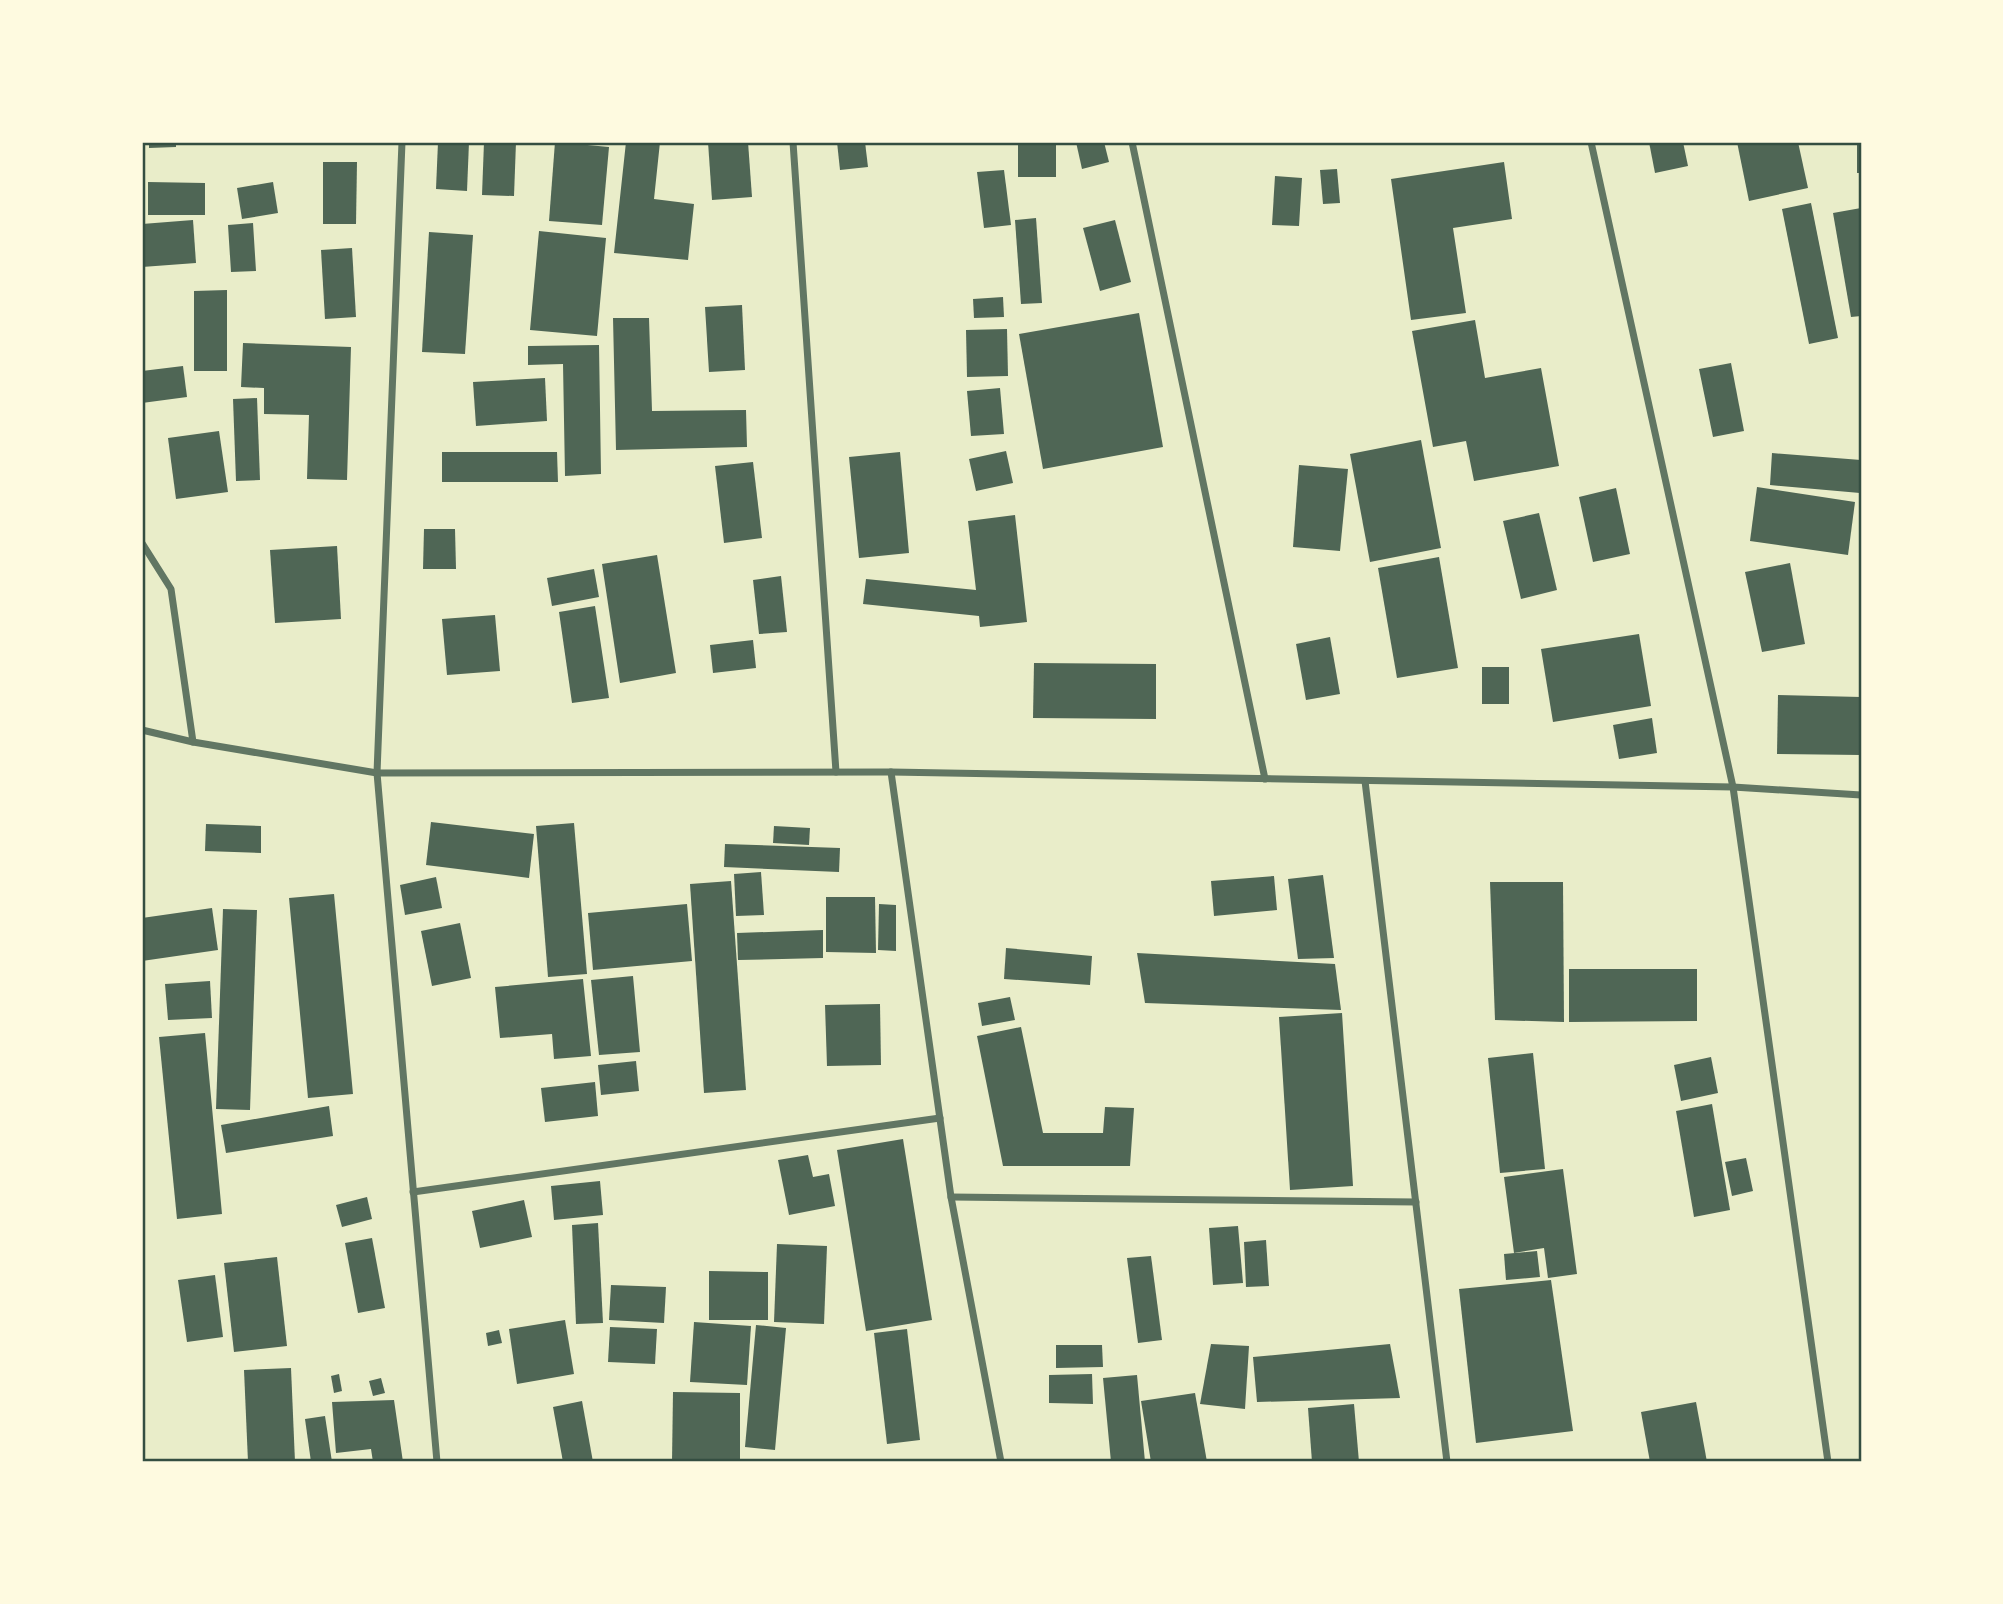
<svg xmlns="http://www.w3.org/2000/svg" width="2003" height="1604" viewBox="0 0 2003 1604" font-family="Bitter,serif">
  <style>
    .building { fill: #4f6655 }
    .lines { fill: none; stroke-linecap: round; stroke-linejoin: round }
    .minor { stroke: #617663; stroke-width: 7 }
    .neatline { fill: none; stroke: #344e41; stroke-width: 2.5 }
  </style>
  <rect width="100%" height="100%" fill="#e9edc9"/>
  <g class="building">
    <path d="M149,142H176V147L149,148Z"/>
    <path d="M438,142H469L467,191L436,189Z"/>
    <path d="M484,142H516L514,196L482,195Z"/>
    <path d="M555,142L609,147L602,225L549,221Z"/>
    <path d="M626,142H660L654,199L694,204L688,260L614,253Z"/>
    <path d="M708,142H748L752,197L712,200Z"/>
    <path d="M837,142H865L868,167L840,170Z"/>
    <rect x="1018" y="142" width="38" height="35"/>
    <path d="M1076,142H1104L1109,162L1082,169Z"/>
    <path d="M1649,142H1683L1688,166L1655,173Z"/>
    <path d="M1737,142H1798L1808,188L1749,201Z"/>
    <rect x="1857" y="142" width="4" height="31"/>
    <path d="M323,162H357L356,224H323Z"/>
    <path d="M1504,162L1512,219L1453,228L1466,313L1411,320L1391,179Z"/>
    <path d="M1337,169L1340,203L1323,204L1320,170Z"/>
    <path d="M1004,170L1011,225L984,228L977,172Z"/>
    <path d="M1275,176L1302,178L1299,226L1272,225Z"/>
    <path d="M148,182L205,183V215H148Z"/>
    <path d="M273,182L278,213L242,219L237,188Z"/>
    <path d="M1811,203L1838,338L1809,344L1782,209Z"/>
    <path d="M1861,208V316L1851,317L1833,213Z"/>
    <path d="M1036,218L1042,303L1021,304L1015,220Z"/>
    <path d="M193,220L196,263L142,267V224Z"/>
    <path d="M1115,220L1131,282L1100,291L1083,228Z"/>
    <path d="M253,223L256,271L231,272L228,225Z"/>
    <path d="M539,231L606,238L597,336L530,330Z"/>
    <path d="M429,232L473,235L465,354L422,352Z"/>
    <path d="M352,248L356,317L325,319L321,250Z"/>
    <path d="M227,290V371H194V291Z"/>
    <path d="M1003,297L1004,317L974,318L973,299Z"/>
    <path d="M742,305L745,370L709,372L705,307Z"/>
    <path d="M1139,313L1163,447L1043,469L1019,334Z"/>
    <path d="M613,318H649L652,411L746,410L747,447L616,450Z"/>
    <path d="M1475,320L1485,378L1541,368L1559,466L1474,481L1466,441L1433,447L1412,331Z"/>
    <path d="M1007,329L1008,376L967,377L966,330Z"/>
    <path d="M243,343L351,347L347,480L307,479L309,415L264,414V388L241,387Z"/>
    <path d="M599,345L601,474L565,476L563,364L528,365V346Z"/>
    <path d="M1731,363L1744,431L1713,437L1699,369Z"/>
    <path d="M183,366L187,397L142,403V371Z"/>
    <path d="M545,378L547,421L476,426L473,382Z"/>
    <path d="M1000,388L1004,434L971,436L967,391Z"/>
    <path d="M257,398L260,480L236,481L233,399Z"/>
    <path d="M219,431L228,492L176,499L168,438Z"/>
    <path d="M1421,440L1441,548L1370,562L1350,454Z"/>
    <path d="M1006,451L1013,483L976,491L969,459Z"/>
    <path d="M442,452H557L558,482H442Z"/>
    <path d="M900,452L909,553L859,558L849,457Z"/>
    <path d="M1772,453L1861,460L1860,493L1770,485Z"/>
    <path d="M753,462L762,538L724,543L715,466Z"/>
    <path d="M1299,465L1348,469L1340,551L1293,547Z"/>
    <path d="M1757,487L1855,502L1848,555L1750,541Z"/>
    <path d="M1616,488L1630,554L1593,562L1579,497Z"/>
    <path d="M1539,513L1557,590L1521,599L1503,521Z"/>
    <path d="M1015,515L1027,622L980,627L979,616L863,604L866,579L976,590L968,521Z"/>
    <path d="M424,529H455L456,569H423Z"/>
    <path d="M337,546L341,619L275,623L270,550Z"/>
    <path d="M657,555L676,673L620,683L602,564Z"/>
    <path d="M1439,557L1458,668L1397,678L1378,568Z"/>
    <path d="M1790,563L1805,644L1762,652L1745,572Z"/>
    <path d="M594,569L599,597L552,606L547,578Z"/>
    <path d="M781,576L787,632L759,634L753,580Z"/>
    <path d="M595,606L609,698L572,703L559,612Z"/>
    <path d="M495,615L500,671L447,675L442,619Z"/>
    <path d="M1639,634L1651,706L1553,722L1541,649Z"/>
    <path d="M1330,637L1340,694L1306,700L1296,644Z"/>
    <path d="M753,640L756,668L713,673L710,645Z"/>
    <path d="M1034,663L1156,664V719L1033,718Z"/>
    <rect x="1482" y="667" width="27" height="37"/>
    <path d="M1778,695L1861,697V755L1777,754Z"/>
    <path d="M1652,718L1657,753L1619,759L1613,725Z"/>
    <path d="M431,822L534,834L529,878L426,865Z"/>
    <path d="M574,823L587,974L548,977L536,826Z"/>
    <path d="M206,824L261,826V853L205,851Z"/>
    <path d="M774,826L810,828L809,845L773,843Z"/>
    <path d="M725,844L840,848L839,872L724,867Z"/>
    <path d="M761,872L764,915L736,916L734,874Z"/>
    <path d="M1323,875L1334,958L1298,959L1288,879Z"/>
    <path d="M1274,876L1277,910L1214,916L1211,881Z"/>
    <path d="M436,877L442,908L405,915L400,885Z"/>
    <path d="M731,881L746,1090L704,1093L690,884Z"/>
    <path d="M1490,882H1563L1564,1022L1495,1020Z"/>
    <path d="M334,894L353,1094L308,1098L289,898Z"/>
    <path d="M826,897H875L876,953L826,952Z"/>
    <path d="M687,904L692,961L593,970L588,913Z"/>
    <path d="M879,904L896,905V951L878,950Z"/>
    <path d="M212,908L218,950L142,961V918Z"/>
    <path d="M223,909L257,910L250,1110L216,1109Z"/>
    <path d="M460,923L471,978L432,986L421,931Z"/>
    <path d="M823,930V958L738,960L737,933Z"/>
    <path d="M1006,948L1092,956L1090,985L1004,979Z"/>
    <path d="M1137,953L1335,964L1341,1010L1145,1003Z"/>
    <path d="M1569,969H1697V1021L1569,1022Z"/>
    <path d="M633,976L640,1052L599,1055L591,980Z"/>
    <path d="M583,979L591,1056L554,1059L552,1034L500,1038L495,987Z"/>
    <path d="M210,981L212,1018L168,1020L165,984Z"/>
    <path d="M1010,997L1015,1020L982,1026L978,1003Z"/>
    <path d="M880,1004L881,1065L827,1066L825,1005Z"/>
    <path d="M1342,1013L1353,1186L1290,1190L1279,1017Z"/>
    <path d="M1021,1027L1043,1133H1103L1105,1107L1134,1108L1130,1166H1003L977,1036Z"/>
    <path d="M205,1033L222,1214L177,1219L159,1037Z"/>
    <path d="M1533,1053L1545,1169L1500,1173L1488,1058Z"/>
    <path d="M1711,1057L1718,1093L1681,1101L1674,1065Z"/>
    <path d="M636,1061L639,1091L601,1095L598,1065Z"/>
    <path d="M595,1082L598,1116L545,1122L541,1088Z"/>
    <path d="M1712,1104L1730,1210L1694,1217L1676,1111Z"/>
    <path d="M329,1106L333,1136L226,1153L221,1125Z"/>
    <path d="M903,1139L932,1320L866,1331L837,1150Z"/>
    <path d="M808,1155L813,1177L829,1174L835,1206L789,1215L778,1160Z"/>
    <path d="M1746,1158L1753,1191L1732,1196L1725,1162Z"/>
    <path d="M1563,1169L1577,1274L1548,1278L1544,1248L1514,1253L1504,1177Z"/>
    <path d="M600,1181L603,1215L554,1220L551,1186Z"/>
    <path d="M367,1197L372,1219L342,1227L336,1205Z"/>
    <path d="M524,1200L532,1237L480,1248L472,1211Z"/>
    <path d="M598,1223L603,1323L576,1324L572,1225Z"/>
    <path d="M1238,1226L1243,1283L1213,1285L1209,1228Z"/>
    <path d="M372,1238L385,1308L358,1313L345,1243Z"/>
    <path d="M1266,1240L1269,1286L1246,1287L1244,1242Z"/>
    <path d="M777,1244L827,1246L824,1324L774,1322Z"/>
    <path d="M1537,1251L1540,1277L1506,1280L1504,1254Z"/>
    <path d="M1151,1256L1162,1340L1138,1343L1127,1258Z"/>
    <path d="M277,1257L287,1346L234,1352L224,1263Z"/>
    <path d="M709,1271L768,1272V1320H709Z"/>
    <path d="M215,1275L223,1337L187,1342L178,1280Z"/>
    <path d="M1551,1280L1573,1431L1476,1443L1459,1289Z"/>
    <path d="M611,1285L666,1287L664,1323L609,1320Z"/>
    <path d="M565,1320L574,1374L517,1384L509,1329Z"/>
    <path d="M694,1322L751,1326L747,1385L690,1382Z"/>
    <path d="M756,1325L786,1328L775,1450L745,1447Z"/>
    <path d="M610,1327L657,1329L655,1364L608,1362Z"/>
    <path d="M907,1329L920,1440L887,1444L874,1333Z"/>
    <path d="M499,1330L502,1343L488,1346L486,1333Z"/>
    <path d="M1211,1344L1249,1346L1245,1409L1200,1404Z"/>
    <path d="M1390,1344L1400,1398L1257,1402L1253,1357Z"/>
    <path d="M1056,1345H1102L1103,1367L1056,1368Z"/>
    <path d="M291,1368L295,1462H248L244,1370Z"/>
    <path d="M339,1374L342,1391L334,1393L331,1376Z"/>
    <path d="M1092,1374L1093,1404L1049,1403V1375Z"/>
    <path d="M1137,1375L1145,1462H1111L1103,1378Z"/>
    <path d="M381,1378L385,1393L373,1396L369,1381Z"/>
    <path d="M673,1392L740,1393V1462H672Z"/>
    <path d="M1195,1393L1207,1462H1151L1141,1401Z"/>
    <path d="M394,1400L403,1462H373L371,1449L336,1453L332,1402Z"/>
    <path d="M582,1401L593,1462H563L553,1407Z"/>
    <path d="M1696,1402L1707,1462H1650L1641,1412Z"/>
    <path d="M1354,1404L1359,1462H1312L1308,1408Z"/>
    <path d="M325,1416L332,1462H311L305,1419Z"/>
  </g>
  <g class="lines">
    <g class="minor">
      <path d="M402,142L377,773L437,1462"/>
      <path d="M793,142L836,772"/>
      <path d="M1132,142L1265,779"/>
      <path d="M1591,142L1733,787L1828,1462"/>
      <path d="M142,543L171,589L193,742"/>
      <path d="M142,730L193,742L377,773L891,772L1733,787L1861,795"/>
      <path d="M891,772L951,1197L1001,1462"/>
      <path d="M1365,781L1447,1462"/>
      <path d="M413,1192L940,1118"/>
      <path d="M951,1197L1416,1202"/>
    </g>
  </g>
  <rect width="2003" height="1604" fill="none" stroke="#fefae0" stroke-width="287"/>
  <rect x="144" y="144" width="1716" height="1316" class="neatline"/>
</svg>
